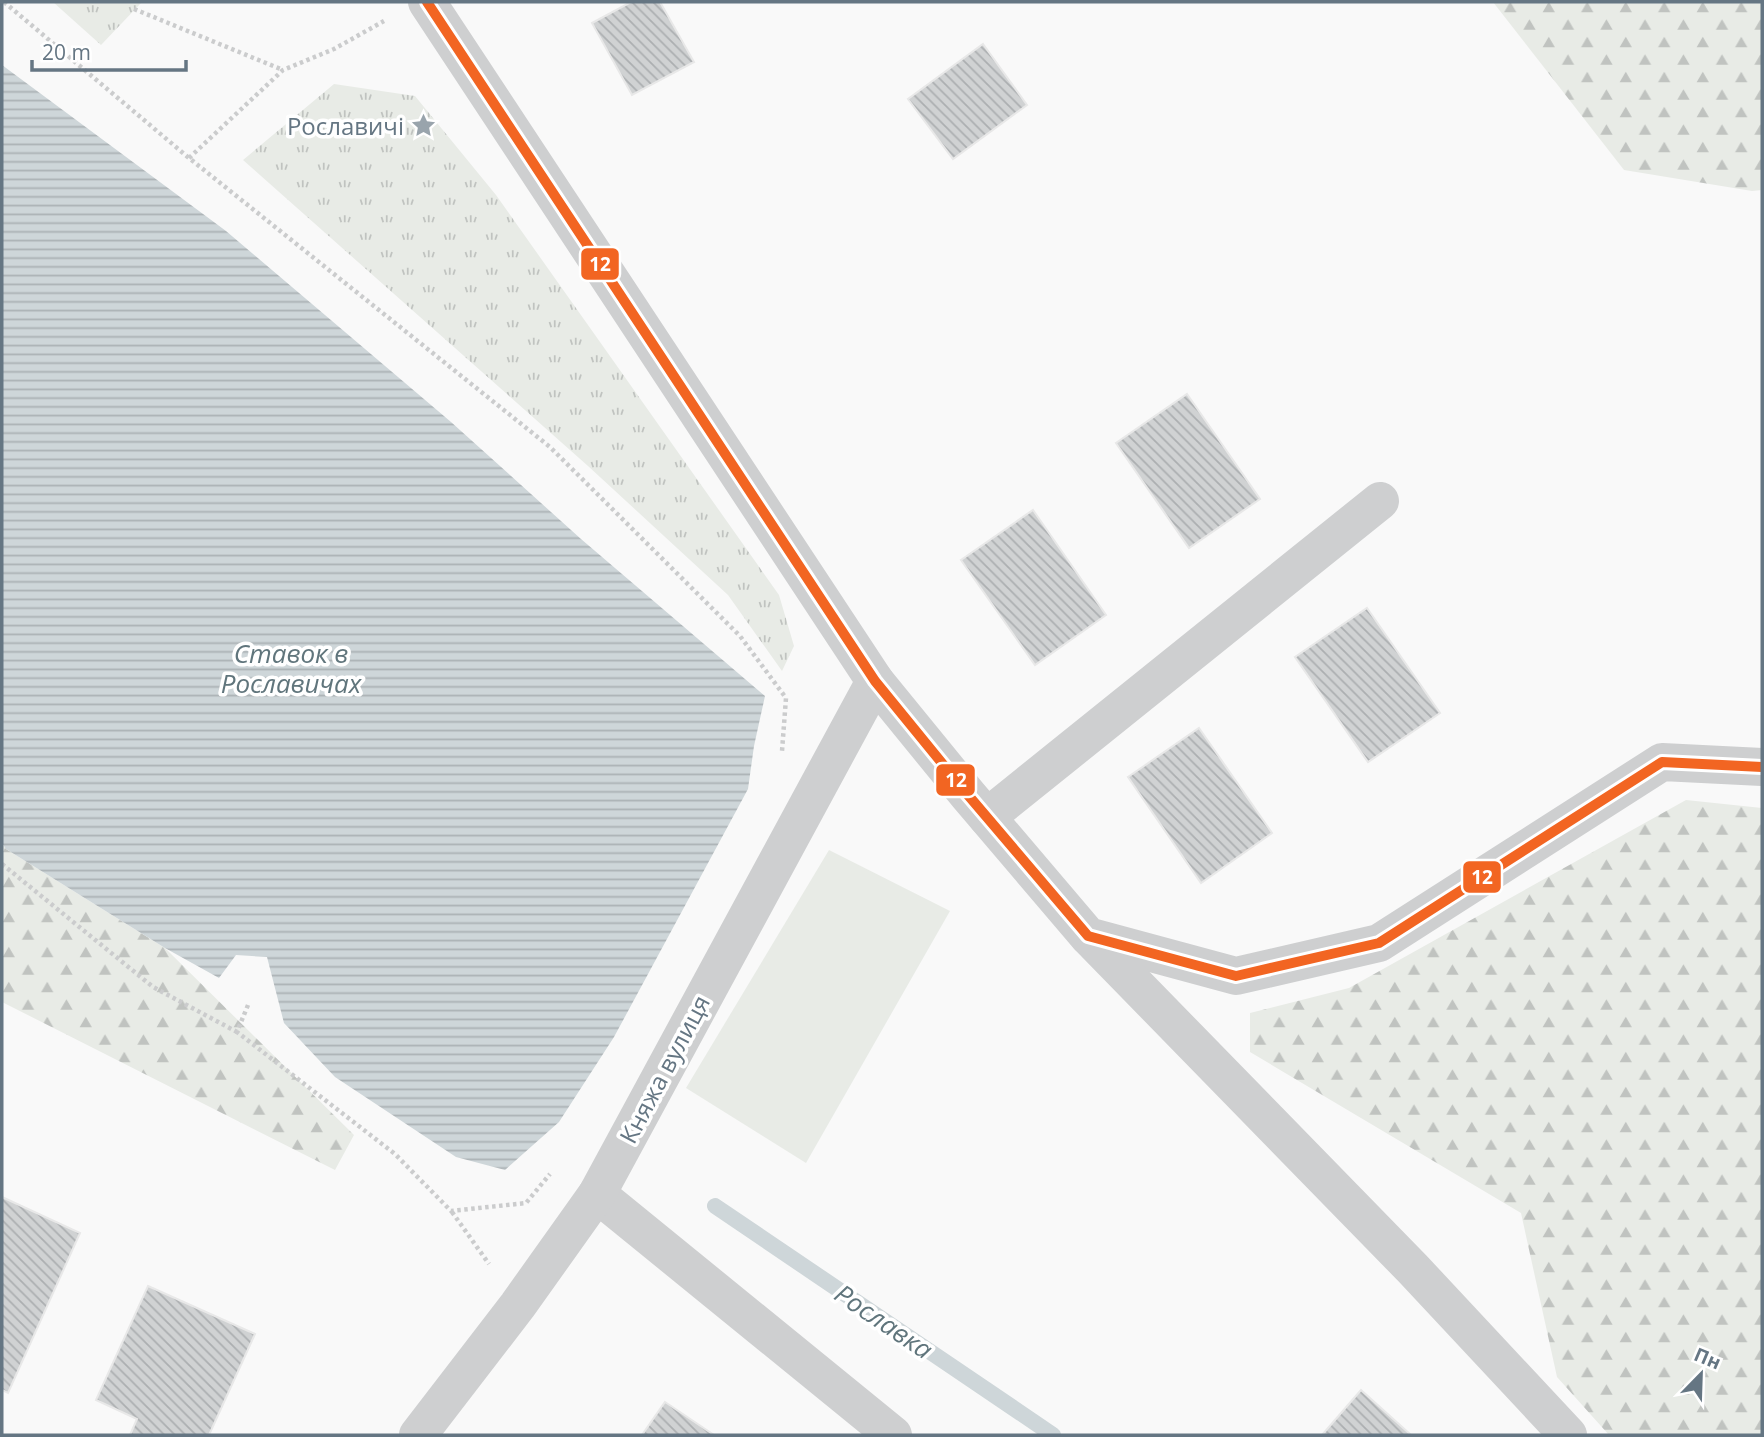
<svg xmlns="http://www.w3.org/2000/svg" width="1764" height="1437" viewBox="0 0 1764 1437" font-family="'Open Sans',sans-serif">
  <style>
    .grass { fill: #e8ebe6 }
    .forest { fill: url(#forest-firs) }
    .park { fill: url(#park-tufts) }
    .water { fill: url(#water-rules) }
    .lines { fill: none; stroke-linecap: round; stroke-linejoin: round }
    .stream { stroke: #ced6d9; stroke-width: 16 }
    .building { fill: url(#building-back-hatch); stroke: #e8e8e8; stroke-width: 2 }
    .path { stroke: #cbcccd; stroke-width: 4.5; stroke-dasharray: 3.5 3.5; stroke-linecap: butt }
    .minor { stroke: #cecfd0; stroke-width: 38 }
    .bus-1-casing { stroke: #fff; stroke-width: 16 }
    .bus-1 { stroke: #f26522; stroke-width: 10 }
    .labels { text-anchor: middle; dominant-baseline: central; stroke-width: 7; stroke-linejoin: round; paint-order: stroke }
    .poi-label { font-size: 24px; fill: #657683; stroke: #fff; text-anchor: end }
    .street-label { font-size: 24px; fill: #657683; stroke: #fff }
    .water-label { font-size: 26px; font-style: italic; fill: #60757c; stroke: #fff }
    .line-badge { stroke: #fff; stroke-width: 2.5 }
    .badge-label { font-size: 19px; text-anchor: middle; font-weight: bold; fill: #fff }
  </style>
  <defs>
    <pattern id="forest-firs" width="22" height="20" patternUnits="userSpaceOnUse" patternTransform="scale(1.75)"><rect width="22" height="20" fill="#e8ebe6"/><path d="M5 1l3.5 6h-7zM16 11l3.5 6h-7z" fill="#c0c3c0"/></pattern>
    <pattern id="park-tufts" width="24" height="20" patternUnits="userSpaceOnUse" patternTransform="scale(1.75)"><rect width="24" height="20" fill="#e8ebe6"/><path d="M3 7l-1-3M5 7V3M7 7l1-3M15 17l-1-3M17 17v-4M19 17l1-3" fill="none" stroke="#c0c3c0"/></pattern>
    <pattern id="water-rules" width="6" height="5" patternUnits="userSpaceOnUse" patternTransform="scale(1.75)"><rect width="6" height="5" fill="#ced6d9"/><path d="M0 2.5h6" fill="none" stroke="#abb2b5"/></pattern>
    <pattern id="building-back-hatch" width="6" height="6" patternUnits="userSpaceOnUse" patternTransform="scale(1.75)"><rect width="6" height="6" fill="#d0d2d3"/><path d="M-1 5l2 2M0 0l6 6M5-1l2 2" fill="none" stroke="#acafb1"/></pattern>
  </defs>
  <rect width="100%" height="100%" fill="#f9f9f9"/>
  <path class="grass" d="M829,850L950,911L806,1163L686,1088Z"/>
  <g class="forest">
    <path d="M1493,2H1762V190L1752,191L1624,170Z"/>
    <path d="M1686,800L1762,808V1435H1609L1557,1377L1521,1213L1250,1052V1013L1349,988Z"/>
    <path d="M2,843L6,849L165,948L354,1135L335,1170L2,1002Z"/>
  </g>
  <g class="park">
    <path d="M53,2H142L101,45Z"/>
    <path d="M334,84L415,96L496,195L779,595L794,646L782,671L728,595L588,466L243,160Z"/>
  </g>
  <path class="water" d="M2,65L226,231L451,422L581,539L765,696L754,746L748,789L614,1037L559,1122L505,1170L456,1157L335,1077L284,1023L267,957L236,955L219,978L165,948L6,849L2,843Z"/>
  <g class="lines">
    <path class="stream" d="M715,1206L1053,1435"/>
  </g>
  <g class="building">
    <path d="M631,2H660L694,62L632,95L592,23Z"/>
    <path d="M983,44L1027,105L953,159L908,99Z"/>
    <path d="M1187,394L1260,499L1189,548L1116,443Z"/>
    <path d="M1033,510L1106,615L1035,665L961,560Z"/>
    <path d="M1367,608L1440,713L1368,762L1295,657Z"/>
    <path d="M1199,728L1272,833L1201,883L1128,777Z"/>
    <path d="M2,1197L80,1233L8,1393L2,1390Z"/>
    <path d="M148,1286L255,1334L209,1435H130L137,1419L96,1400Z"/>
    <path d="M1361,1390L1411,1435H1322Z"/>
    <path d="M665,1402L714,1435H642Z"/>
  </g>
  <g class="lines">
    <g class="path">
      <path d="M4,2L189,158L550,447L740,636L786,698L782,751"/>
      <path d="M134,9L283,70"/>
      <path d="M189,158L283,70L334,49L384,21"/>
      <path d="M2,864L153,987L237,1032"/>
      <path d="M248,1005L237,1032L395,1154L451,1211L526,1203L550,1174"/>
      <path d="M452,1212L489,1264"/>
    </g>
    <g class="minor">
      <path d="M427,2L875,681L968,795L1088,936L1236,976L1379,943L1662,762L1762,767"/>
      <path d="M987,817L1380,501"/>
      <path d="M1089,937L1413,1269L1568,1435"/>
      <path d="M597,1194L893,1435"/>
      <path d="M418,1435L518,1305L597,1194L875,681"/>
    </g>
    <defs>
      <path id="bus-1" d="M427,2L875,681L968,795L1088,936L1236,976L1379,943L1662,762L1762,767"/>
    </defs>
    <use href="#bus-1" class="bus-1-casing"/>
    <use href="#bus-1" class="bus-1"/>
  </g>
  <defs>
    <symbol id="sight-bare" viewBox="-9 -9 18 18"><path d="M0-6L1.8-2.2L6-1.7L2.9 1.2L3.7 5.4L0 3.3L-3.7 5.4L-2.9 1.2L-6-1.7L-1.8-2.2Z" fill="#99a4ac" stroke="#fff" stroke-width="2.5" paint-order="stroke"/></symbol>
  </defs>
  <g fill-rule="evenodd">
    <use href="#sight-bare" x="406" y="108" width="35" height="35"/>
  </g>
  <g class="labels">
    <g class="poi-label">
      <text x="404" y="125">Рославичі</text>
    </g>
    <g class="street-label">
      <text transform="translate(664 1069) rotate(-62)">Княжа вулиця</text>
    </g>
    <g class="water-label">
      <text x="291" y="653">Ставок в<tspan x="291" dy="30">Рославичах</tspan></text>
      <text transform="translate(884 1321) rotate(34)">Рославка</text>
    </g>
  </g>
  <g class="line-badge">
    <rect x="580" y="247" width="40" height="34" rx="7" fill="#f26522"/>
    <rect x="935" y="763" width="41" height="34" rx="7" fill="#f26522"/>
    <rect x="1462" y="860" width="40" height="34" rx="7" fill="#f26522"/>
  </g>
  <g class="badge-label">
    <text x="600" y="271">12</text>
    <text x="956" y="787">12</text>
    <text x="1482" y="884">12</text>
  </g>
  <rect width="1764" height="1437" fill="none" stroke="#657683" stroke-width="7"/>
  <g transform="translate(1701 1374) rotate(23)" stroke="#ffffff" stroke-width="5" paint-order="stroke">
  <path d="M0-5L12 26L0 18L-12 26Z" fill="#657683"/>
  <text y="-10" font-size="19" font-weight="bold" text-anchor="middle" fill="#657683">Пн</text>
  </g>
  <path d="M32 60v10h154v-10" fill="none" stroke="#657683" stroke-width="3.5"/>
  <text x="42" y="60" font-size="21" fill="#657683" stroke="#ffffff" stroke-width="5" paint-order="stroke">20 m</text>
</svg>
